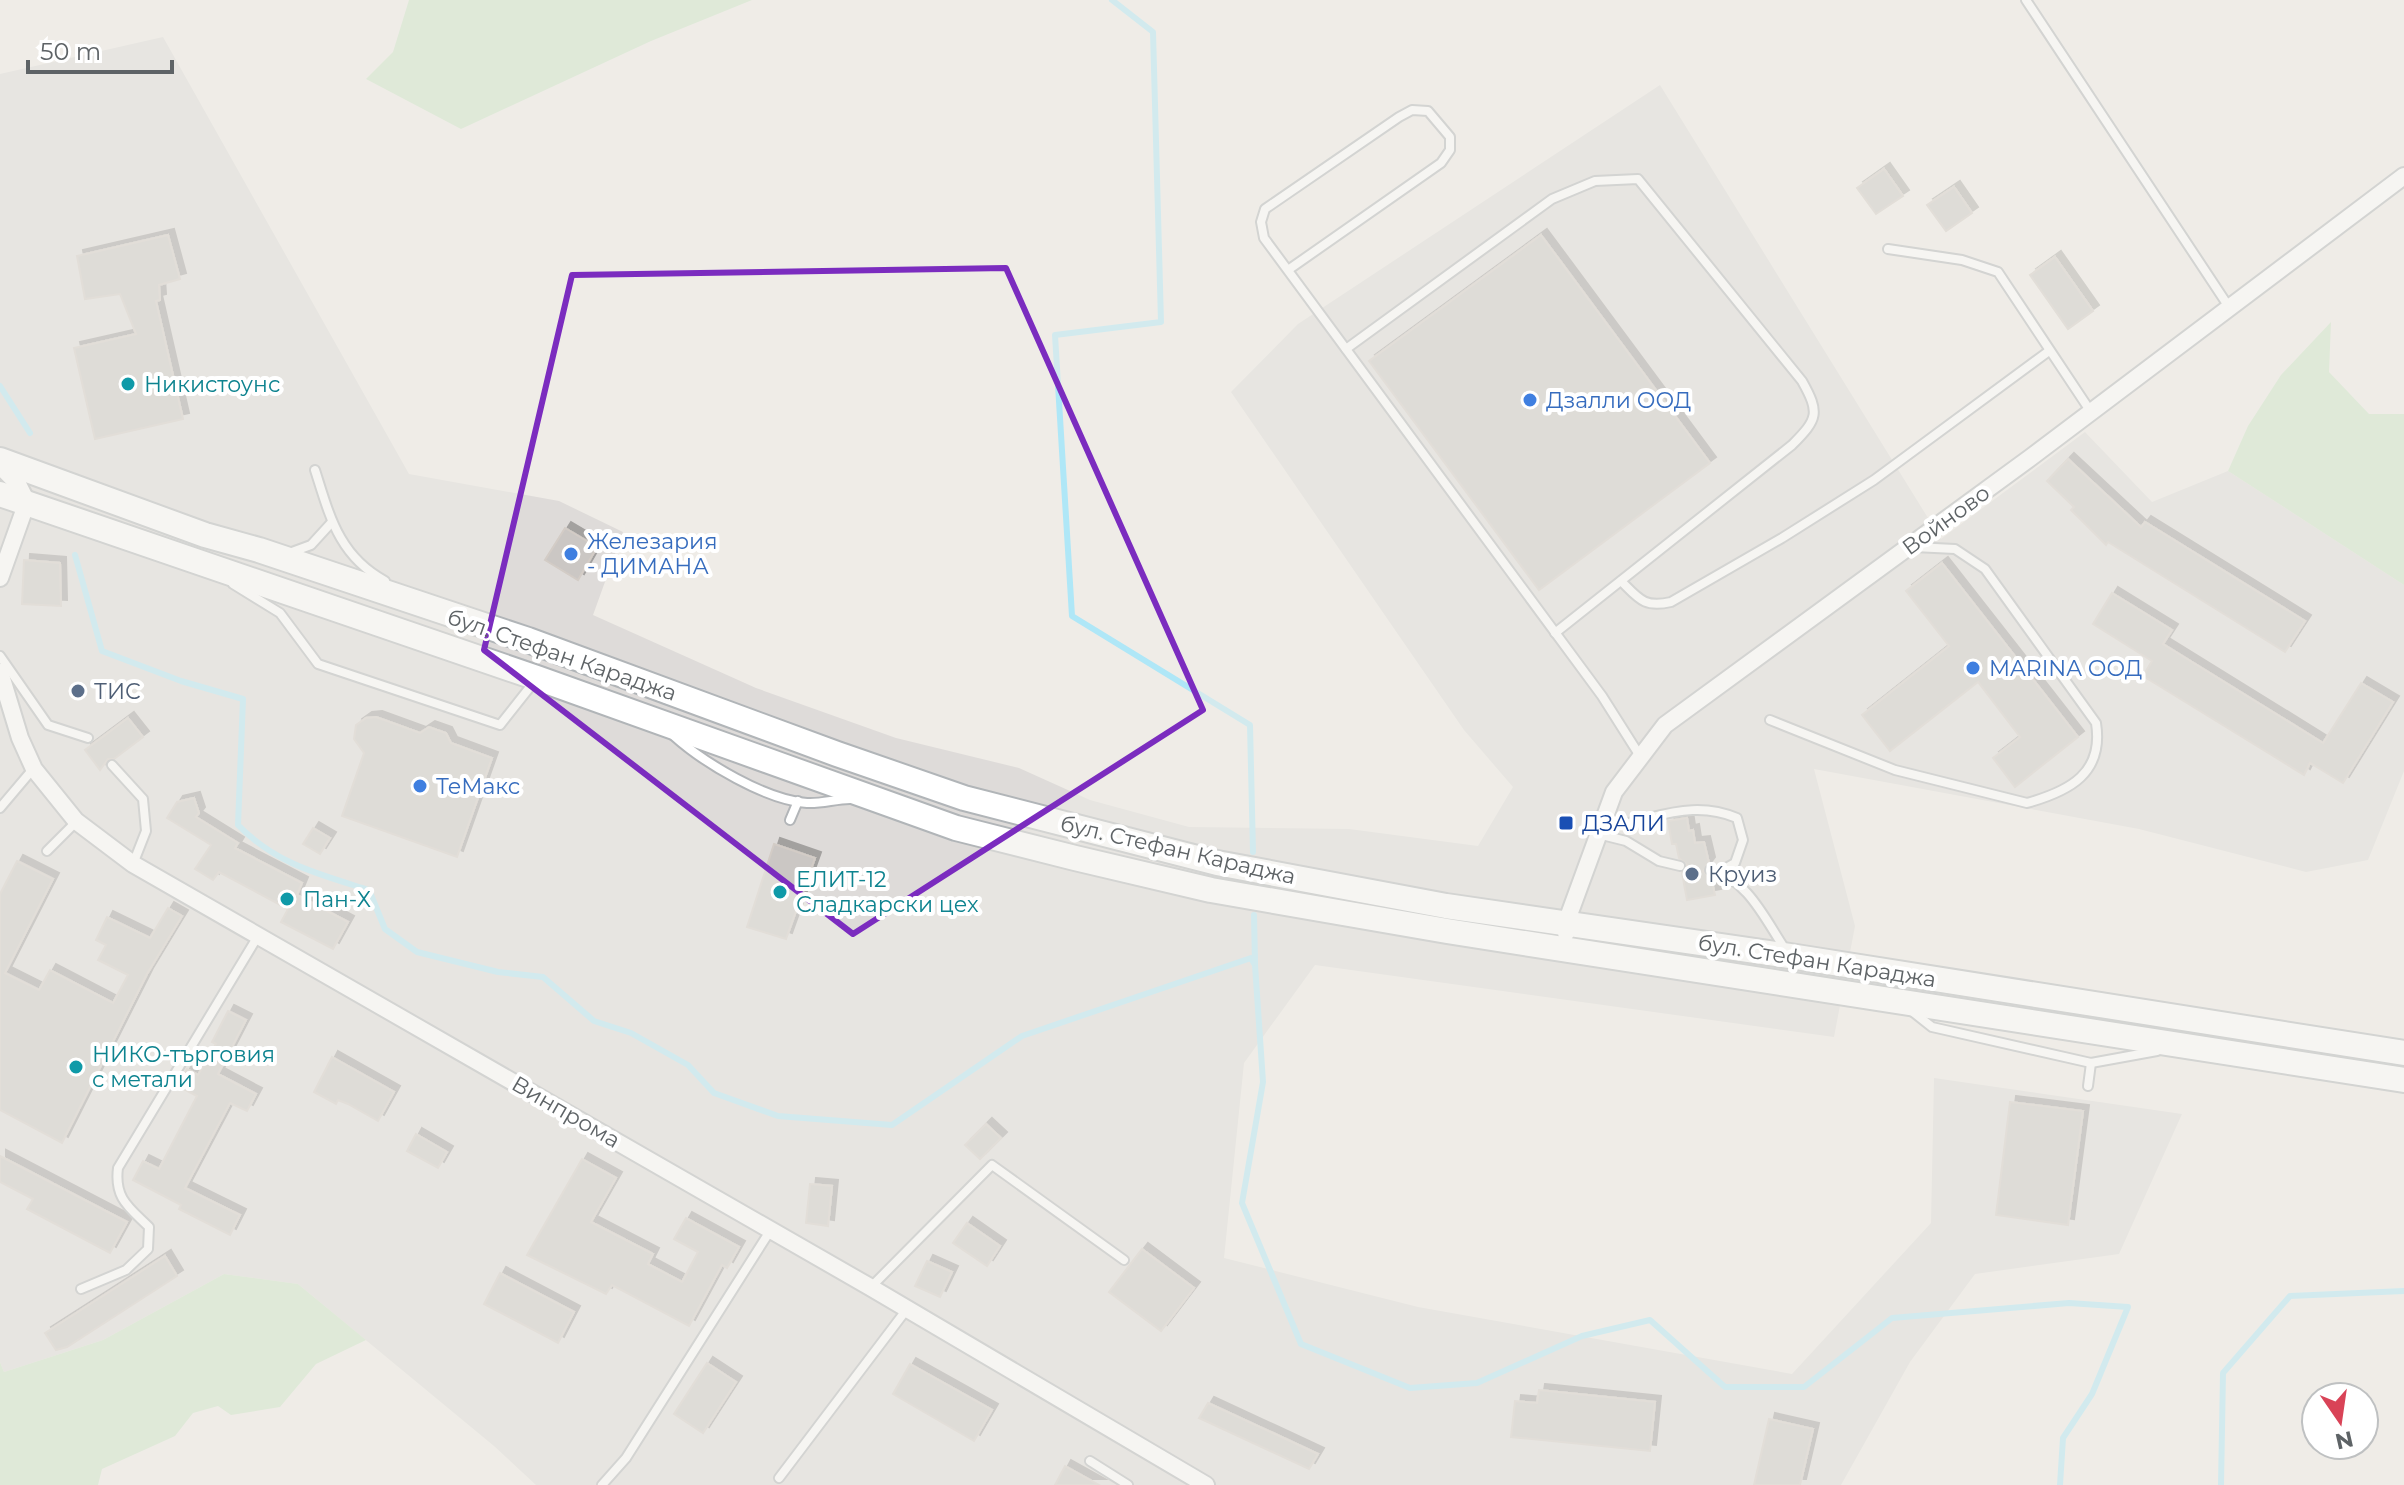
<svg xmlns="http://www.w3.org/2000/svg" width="2404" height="1485" viewBox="0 0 2404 1485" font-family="Montserrat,sans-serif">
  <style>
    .industrial { fill: #dedbd9 }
    .green { fill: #cce4c6 }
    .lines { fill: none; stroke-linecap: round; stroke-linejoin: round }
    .stream { stroke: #afe7f7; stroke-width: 6 }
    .building { fill: #cbc7c4; stroke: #d3ccc6; stroke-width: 2; filter: url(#shadow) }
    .service-casing { stroke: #b2b5b8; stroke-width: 12 }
    .minor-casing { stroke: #b2b5b8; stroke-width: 20 }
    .secondary-casing { stroke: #b1b5b8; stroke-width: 28 }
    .service { stroke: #fff; stroke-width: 8 }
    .minor { stroke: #fff; stroke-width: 16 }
    .secondary { stroke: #fff; stroke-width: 24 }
    .marked { fill: none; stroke: #7b2cbf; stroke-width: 6; stroke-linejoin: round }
    .culture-dot { fill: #0f9aa8; stroke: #fff; stroke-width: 3 }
    .shop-dot { fill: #3f7fe0; stroke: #fff; stroke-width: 3 }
    .service-dot { fill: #5c6f8a; stroke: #fff; stroke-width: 3 }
    .transit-dot { fill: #1a4fb4; stroke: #fff; stroke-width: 3 }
    .labels { text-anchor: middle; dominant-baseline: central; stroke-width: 8; stroke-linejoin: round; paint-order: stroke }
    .culture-label { font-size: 22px; fill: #0d838f; stroke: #fff; text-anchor: start }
    .shop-label { font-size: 22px; fill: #366cbe; stroke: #fff; text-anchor: start }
    .street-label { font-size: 22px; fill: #5e6366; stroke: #fff }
    .service-label { font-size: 22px; fill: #4e5e75; stroke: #fff; text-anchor: start }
    .transit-label { font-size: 22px; fill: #164399; stroke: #fff; text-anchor: start }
  </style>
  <defs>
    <filter id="shadow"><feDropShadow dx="6" dy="-6" stdDeviation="0" flood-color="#0004"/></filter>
  </defs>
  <rect width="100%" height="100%" fill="#efece7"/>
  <path class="industrial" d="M163,37L409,474L559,501L623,532L593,615L756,688L896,738L1019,768L1090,800L1189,827L1349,829L1478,846L1513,787L1464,730L1231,392L1298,324L1660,85L1941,539L2085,432L2152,502L2228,471L2404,585V771L2368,860L2306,872L2139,829L1814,769L1855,926L1834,1037L1315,965L1244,1063L1224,1258L1418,1307L1792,1374L1931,1223L1934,1078L2182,1114L2119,1254L1975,1274L1910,1362L1841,1485H536L494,1446L298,1284L224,1274L103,1340L4,1372L0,1362V74Z"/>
  <g class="green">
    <path d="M409,0H752L651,41L461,129L366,79L393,52Z"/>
    <path d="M2331,322L2329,372L2369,414H2404V585L2228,471L2248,426L2281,375Z"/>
    <path d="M224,1274L298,1284L366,1340L316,1364L280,1407L231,1415L218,1406L193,1413L175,1436L102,1469L98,1485H0V1362L4,1372L103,1340Z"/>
  </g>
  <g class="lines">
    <g class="stream">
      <path d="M1112,0L1153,32L1161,322L1055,335L1072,616L1250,725L1253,852"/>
      <path d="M0,386L30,433"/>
      <path d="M75,555L102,651L181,681L243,699L238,825C276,864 318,874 369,890L385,929L417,952L498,972L543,977L594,1021L631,1033L688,1065L714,1093L778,1116L892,1125L1022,1036L1251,958L1255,965L1263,1082L1242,1203L1301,1344L1410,1388L1477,1383L1582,1336L1650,1320L1725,1387H1804L1892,1318L2069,1303L2128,1307L2092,1394L2063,1438L2060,1485"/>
      <path d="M1254,915L1255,963"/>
      <path d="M2221,1485L2223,1373L2290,1296L2404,1291"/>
    </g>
  </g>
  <g class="building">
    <path d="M1884,169L1903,196L1876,214L1857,188Z"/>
    <path d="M1954,187L1972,213L1946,231L1927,205Z"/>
    <path d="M168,235L180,279L159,285L160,300L156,301L183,419L95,439L74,348L136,334L120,294L85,299L77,256Z"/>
    <path d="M1541,235L1710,463L1539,590L1369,361Z"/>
    <path d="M2055,257L2093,311L2068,329L2030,275Z"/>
    <path d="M2068,459L2141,527L2145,522L2305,621L2285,652L2108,542L2106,545L2071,510L2074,507L2047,481Z"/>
    <path d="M565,528L597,547L578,580L545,560Z"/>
    <path d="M24,560L60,563L61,606L22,604Z"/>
    <path d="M1942,563L2078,737L2015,787L1993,758L2020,737L1978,682L1890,751L1862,715L1949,646L1906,591Z"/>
    <path d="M2112,593L2172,630L2163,644L2323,743L2361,683L2393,702L2343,783L2310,763L2304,775L2143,676L2152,661L2093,624Z"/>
    <path d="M376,717L420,733L429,727L446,733L451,743L492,758L457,857L342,816L364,753L354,739L356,725L366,718Z"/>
    <path d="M128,718L143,737L114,759H108L100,770L85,750Z"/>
    <path d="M194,798L199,813L196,817L238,843L235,848L302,883L297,895L348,922L333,949L281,922L288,909L219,872L213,880L195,869L211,845L167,818L177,802Z"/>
    <path d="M1687,818L1689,831L1693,830L1695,843L1704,842L1709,863L1703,871L1711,878L1715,895L1687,900L1682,873L1687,865L1679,858L1676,844H1672L1668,821Z"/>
    <path d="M313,828L330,838L320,854L303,844Z"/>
    <path d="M774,844L815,858L786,939L747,927Z"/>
    <path d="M17,861L53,879L5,973L39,990L50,970L113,1003L128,975L98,960L106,945L96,940L107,917L150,938L168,908L182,916L147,974L62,1143L0,1110V894Z"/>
    <path d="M228,1011L246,1020L218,1074L256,1094L247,1111L230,1103L185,1188L240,1215L230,1235L179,1209L181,1205L133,1180L143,1161L159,1169L197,1096L178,1086L187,1069L198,1075L216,1044L212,1042Z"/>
    <path d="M332,1057L394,1092L378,1121L348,1104L338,1100L336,1104L314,1092Z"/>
    <path d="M2010,1102L2083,1111L2068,1225L1996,1215Z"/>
    <path d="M986,1124L1001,1138L980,1159L965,1145Z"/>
    <path d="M416,1134L447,1152L438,1168L407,1151Z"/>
    <path d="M0,1156L127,1222L110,1253L27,1209L33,1199L0,1182Z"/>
    <path d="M582,1159L616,1178L591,1222L653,1254L648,1264L682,1282L698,1252L674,1239L686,1218L739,1247L727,1268L722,1265L689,1326L612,1285L606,1294L527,1255Z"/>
    <path d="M810,1184L832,1186L828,1226L806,1223Z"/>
    <path d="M967,1223L1000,1246L987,1266L953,1243Z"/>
    <path d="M1142,1249L1194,1288L1161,1331L1109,1292Z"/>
    <path d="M165,1256L177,1276L67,1347L56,1350L45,1333Z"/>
    <path d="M927,1261L952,1272L940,1297L915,1286Z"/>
    <path d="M500,1273L574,1312L558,1343L484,1304Z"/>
    <path d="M707,1363L736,1382L703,1433L674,1414Z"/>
    <path d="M910,1364L992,1410L974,1441L893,1394Z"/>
    <path d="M1539,1390L1655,1402L1650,1451L1511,1437L1515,1401L1537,1403Z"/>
    <path d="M1208,1403L1273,1433L1318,1454L1309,1469L1199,1418Z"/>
    <path d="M1769,1419L1813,1429L1800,1485H1754Z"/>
    <path d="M1065,1466L1099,1485H1055Z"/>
  </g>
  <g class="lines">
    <defs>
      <g id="service">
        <path d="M2026,0L2229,307"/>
        <path d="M1888,249L1962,260L1998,272L2091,412"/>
        <path d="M1288,270L1441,163L1450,150V137L1428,111L1412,110L1399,117L1265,209L1261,222L1264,238L1602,696L1640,756"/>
        <path d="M1346,349L1552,199L1595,181L1638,179L1802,381C1820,413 1818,419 1792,445L1555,633"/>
        <path d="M315,470C330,517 339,556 385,581"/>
        <path d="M292,552L311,545L332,522"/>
        <path d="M1621,581C1639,599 1644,608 1671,602L1782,538L1874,480L2049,351"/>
        <path d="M233,584L280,613L318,664L500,725L534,682"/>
        <path d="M0,656L48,725L88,738"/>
        <path d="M1770,720L1895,770L2027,803C2070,791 2104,773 2096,723L1985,569L1955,549L1914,547"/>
        <path d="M674,736C704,763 766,800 807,803C821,804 836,799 850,799"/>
        <path d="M112,765L143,799L146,831L133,864"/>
        <path d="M0,808L33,769"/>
        <path d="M790,820L798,801"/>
        <path d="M1604,822C1621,826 1631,823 1648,818C1679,810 1706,805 1737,818L1743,840L1735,863L1719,872"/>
        <path d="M1598,834L1626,841L1659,861L1680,866"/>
        <path d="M47,851L76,822"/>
        <path d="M1710,870C1747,878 1765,919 1785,949"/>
        <path d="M1913,1012L1932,1027L2091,1063L2157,1051"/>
        <path d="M2088,1086L2091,1063"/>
        <path d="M871,1287L992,1165L1124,1260"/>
        <path d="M81,1289L126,1270L148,1249L149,1227C130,1208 114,1199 118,1168L258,936"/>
        <path d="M1090,1461L1128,1485"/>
        <path d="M779,1478L907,1309"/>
        <path d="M602,1485L626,1458L770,1231"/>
      </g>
      <g id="minor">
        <path d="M0,466L18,484L27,502L0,578"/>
        <path d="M0,672L20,738L34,769L76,821L133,864L870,1287L1206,1485"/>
        <path d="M1566,933V923L1614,792L1665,725L2030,458L2404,176"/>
      </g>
      <g id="secondary">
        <path d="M0,460L205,535L259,550L528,640L837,754L964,798L1217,863L1446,906L1790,956L2404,1053"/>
        <path d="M0,494L537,678L956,828L1075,858L1211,890L1447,931L2404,1080"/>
      </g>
    </defs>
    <use href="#service" class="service-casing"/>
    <use href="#minor" class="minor-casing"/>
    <use href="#secondary" class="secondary-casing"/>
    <use href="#service" class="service"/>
    <use href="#minor" class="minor"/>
    <use href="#secondary" class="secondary"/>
  </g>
  <path d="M0 0H2404V1485H0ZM1006,268L1203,710L853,934L484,650L572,275Z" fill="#efece7" fill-opacity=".55" fill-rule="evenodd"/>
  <path class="marked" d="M1006,268L1203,710L853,934L484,650L572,275Z"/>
  <g class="culture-dot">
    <circle cx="128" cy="384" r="8"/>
    <circle cx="780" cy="892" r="8"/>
    <circle cx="287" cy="899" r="8"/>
    <circle cx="76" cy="1067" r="8"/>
  </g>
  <g class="shop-dot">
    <circle cx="1530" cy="400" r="8"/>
    <circle cx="571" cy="554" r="8"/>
    <circle cx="1973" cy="668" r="8"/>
    <circle cx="420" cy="786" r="8"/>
  </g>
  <g class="service-dot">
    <circle cx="78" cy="691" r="8"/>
    <circle cx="1692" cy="874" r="8"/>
  </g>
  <rect class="transit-dot" x="1558" y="815" width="16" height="16" rx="4"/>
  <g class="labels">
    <g class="culture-label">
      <text x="144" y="384">Никистоунс</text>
      <text x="796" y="879">ЕЛИТ-12<tspan x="796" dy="25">Сладкарски цех</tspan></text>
      <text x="303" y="899">Пан-Х</text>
      <text x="92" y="1054">НИКО-търговия<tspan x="92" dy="25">с метали</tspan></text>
    </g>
    <g class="shop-label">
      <text x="1546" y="400">Дзалли ООД</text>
      <text x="587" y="541">Железария<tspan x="587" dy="25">- ДИМАНА</tspan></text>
      <text x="1989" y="668">MARINA ООД</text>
      <text x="436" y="786">ТеМакс</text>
    </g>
    <g class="street-label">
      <text transform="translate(1946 520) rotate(-36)">Войново</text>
      <text transform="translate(562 655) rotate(19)">бул. Стефан Караджа</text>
      <text transform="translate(1178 850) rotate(13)">бул. Стефан Караджа</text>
      <text transform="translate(1817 961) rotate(9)">бул. Стефан Караджа</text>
      <text transform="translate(566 1112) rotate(30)">Винпрома</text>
    </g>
    <g class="service-label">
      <text x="94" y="691">ТИС</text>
      <text x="1708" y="874">Круиз</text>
    </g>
    <g class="transit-label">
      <text x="1582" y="823">ДЗАЛИ</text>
    </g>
  </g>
  <g transform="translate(2340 1421) rotate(167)"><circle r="38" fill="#ffffff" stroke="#bfc1c2" stroke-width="2"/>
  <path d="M0-6L14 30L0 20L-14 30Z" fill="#d94357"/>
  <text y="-12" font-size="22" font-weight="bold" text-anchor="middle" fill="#5e6366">N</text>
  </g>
  <path d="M28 60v12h144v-12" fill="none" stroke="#5e6366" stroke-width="4"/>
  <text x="40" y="60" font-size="24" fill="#5e6366" stroke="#ffffff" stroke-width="6" paint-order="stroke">50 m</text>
</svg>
